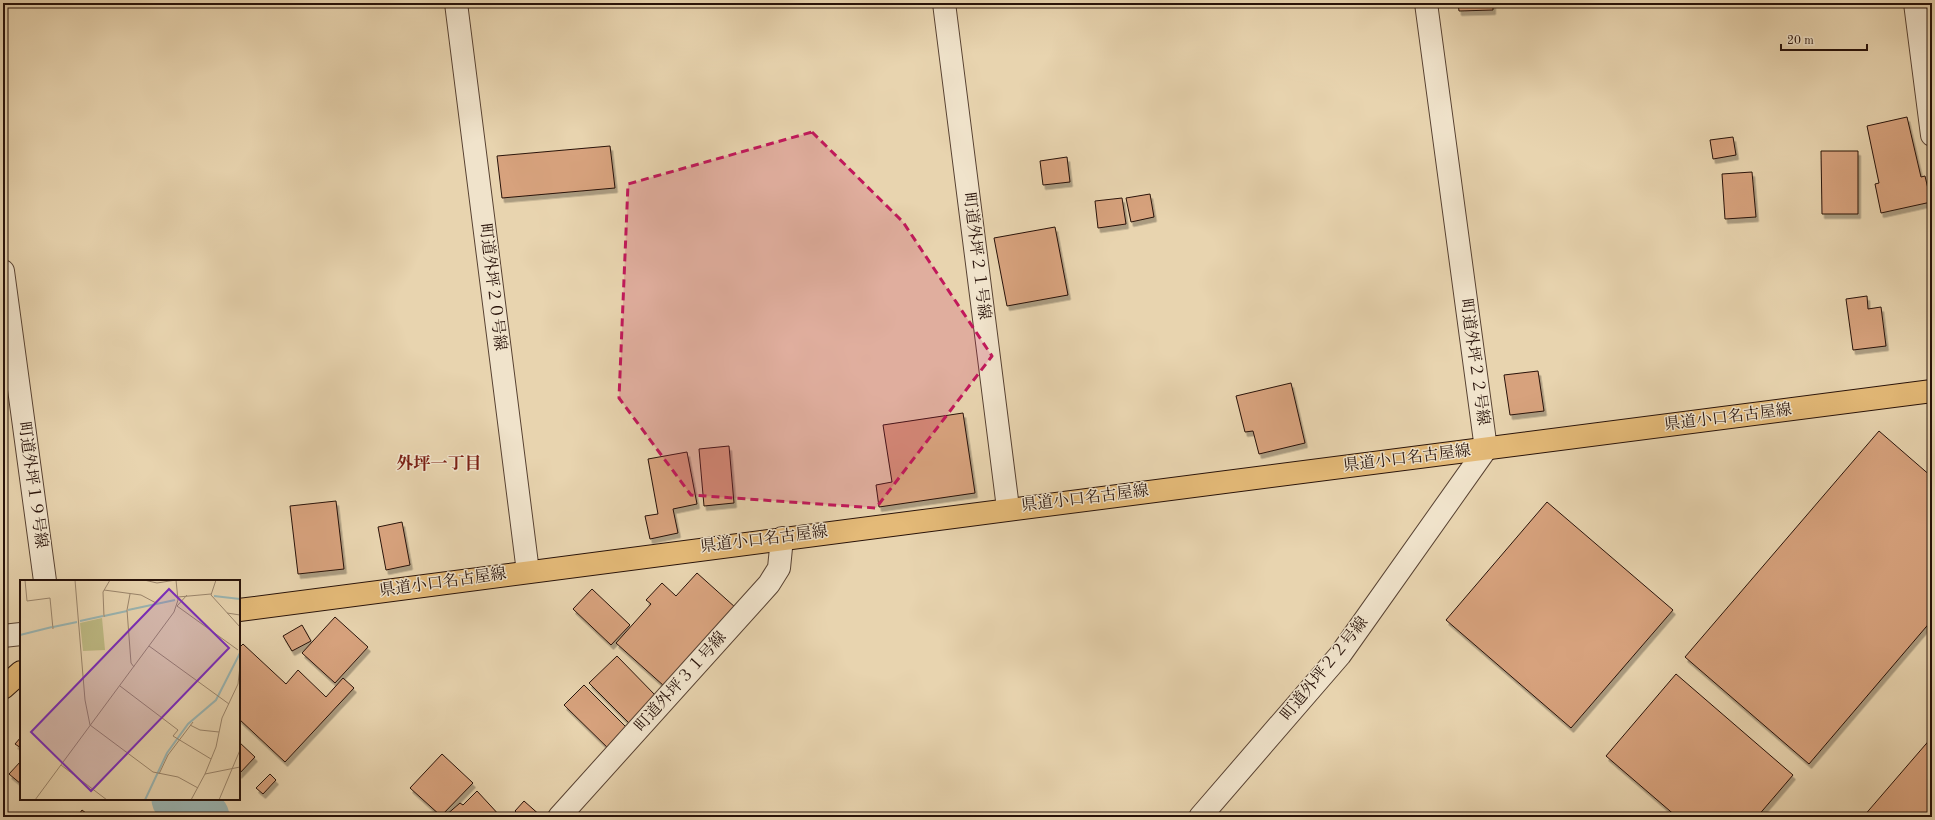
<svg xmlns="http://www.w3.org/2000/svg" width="1935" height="820" viewBox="0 0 1935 820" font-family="'Old Standard TT','Noto Serif JP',serif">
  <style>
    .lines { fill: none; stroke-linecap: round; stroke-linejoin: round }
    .river { stroke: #9ab6b4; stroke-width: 51 }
    .building { fill: #d7a27d; stroke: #281209; filter: url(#shadow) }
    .minor-casing { stroke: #584232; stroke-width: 24 }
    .major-casing { stroke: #281209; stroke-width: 24 }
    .minor { stroke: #f0e3cb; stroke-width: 22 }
    .major { stroke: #e4ba78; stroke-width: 22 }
    .marked { fill: #c2185b; fill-opacity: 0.2; stroke: #c2185b; stroke-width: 3; stroke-dasharray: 8 5; stroke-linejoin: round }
    .labels { text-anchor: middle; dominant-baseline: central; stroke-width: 3; stroke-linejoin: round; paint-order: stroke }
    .street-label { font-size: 16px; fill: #281209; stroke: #f0e3cb }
    .neighbourhood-label { font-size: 17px; font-weight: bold; fill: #7a1f14; stroke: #f0e3cb }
    .inset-river { fill: none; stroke: #9ab6b4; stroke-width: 2 }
    .inset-road { fill: none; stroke: #9b866d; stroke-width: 1 }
    .view { fill: #7b2cbf; fill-opacity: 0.15; stroke: #7b2cbf; stroke-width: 2 }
    .inset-edge { fill: none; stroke: #281209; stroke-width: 2 }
  </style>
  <defs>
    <filter id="shadow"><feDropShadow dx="2.5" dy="4.5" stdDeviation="0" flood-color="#0004"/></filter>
  </defs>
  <rect width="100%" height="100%" fill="#e8d4af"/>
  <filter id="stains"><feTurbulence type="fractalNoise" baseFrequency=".005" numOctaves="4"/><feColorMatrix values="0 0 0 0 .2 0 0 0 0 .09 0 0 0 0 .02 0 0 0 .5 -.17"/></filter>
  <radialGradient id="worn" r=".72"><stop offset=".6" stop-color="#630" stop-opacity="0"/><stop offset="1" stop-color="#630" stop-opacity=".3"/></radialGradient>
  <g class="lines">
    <path class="river" d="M177,799L204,817"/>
  </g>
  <g class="building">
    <path d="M1458,3H1493V10L1459,11Z"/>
    <path d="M1907,117L1921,177L1925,176L1931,202L1881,213L1875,184L1879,183L1867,126Z"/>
    <path d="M1733,137L1736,155L1713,159L1710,140Z"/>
    <path d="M610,146L615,188L502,198L497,156Z"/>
    <path d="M1821,151H1858V214H1822Z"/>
    <path d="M1067,157L1070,182L1043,185L1040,161Z"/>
    <path d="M1752,172L1756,217L1725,219L1722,174Z"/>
    <path d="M1150,194L1154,217L1131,222L1126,198Z"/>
    <path d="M1122,198L1126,224L1098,228L1095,201Z"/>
    <path d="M1055,227L1068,295L1007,306L994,238Z"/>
    <path d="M1867,296L1868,309L1881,307L1886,346L1853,350L1846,299Z"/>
    <path d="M1538,371L1544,411L1510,415L1504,375Z"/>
    <path d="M1291,383L1305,443L1259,454L1253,431L1245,432L1236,396Z"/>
    <path d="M963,413L975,493L879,507L876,485L892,482L883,425Z"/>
    <path d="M1879,431L1932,477V620L1809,764L1685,657Z"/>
    <path d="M729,446L734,503L704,506L699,449Z"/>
    <path d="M687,452L697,504L673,509L678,533L650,539L645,516L658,514L648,459Z"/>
    <path d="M336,501L344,569L298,574L290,506Z"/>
    <path d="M1547,502L1673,610L1571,728L1446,620Z"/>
    <path d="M402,522L410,565L386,570L378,527Z"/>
    <path d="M697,573L736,608L664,686L616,643L651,604L646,600L662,583L676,596Z"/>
    <path d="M592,589L630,625L611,645L573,609Z"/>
    <path d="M335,617L368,647L335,683L302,653Z"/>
    <path d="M302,625L311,641L292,651L283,636Z"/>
    <path d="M243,644L286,684L298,670L326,697L343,678L354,688L285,762L239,719V648Z"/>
    <path d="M617,656L657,697L630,724L589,683Z"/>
    <path d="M1676,674L1793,775L1757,817H1677L1606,756Z"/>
    <path d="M584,685L632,733L613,753L564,705Z"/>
    <path d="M21,737V748L15,744Z"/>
    <path d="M1932,737V817H1863Z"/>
    <path d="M239,742L255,757L239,774Z"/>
    <path d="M442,754L473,783L441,816L410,788Z"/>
    <path d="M21,761V784L9,774Z"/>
    <path d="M270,774L276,780L263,794L256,788Z"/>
    <path d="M477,791L501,817L445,816L460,803L463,805Z"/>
    <path d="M524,801L542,817H521L515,811Z"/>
    <path d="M82,810L91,817H77Z"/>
  </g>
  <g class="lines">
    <defs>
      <g id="minor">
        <path d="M456,3L528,572"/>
        <path d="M944,3L1008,508"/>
        <path d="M1915,3L1932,135"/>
        <path d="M3,271L45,581"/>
        <path d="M3,636L21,634"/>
        <path d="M559,817L769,584L779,568L782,538"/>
        <path d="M1200,817L1340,655L1486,449L1426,3"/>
      </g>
      <g id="major">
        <path d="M239,610C803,535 1368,465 1932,391"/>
        <path d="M3,688L21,672"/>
      </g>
    </defs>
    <use href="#minor" class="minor-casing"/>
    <use href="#major" class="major-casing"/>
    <use href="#minor" class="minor"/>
    <use href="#major" class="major"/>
  </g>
  <path class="marked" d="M812,132L903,222L992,356L876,508L691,495L619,398L628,184Z"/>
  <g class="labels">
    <g class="street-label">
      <text transform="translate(976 256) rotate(83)">町道外坪２１号線</text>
      <text transform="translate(492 287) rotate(83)">町道外坪２０号線</text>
      <text transform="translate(1474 362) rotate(82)">町道外坪２２号線</text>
      <text transform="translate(1728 418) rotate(-7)">県道小口名古屋線</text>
      <text transform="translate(1407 459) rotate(-7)">県道小口名古屋線</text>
      <text transform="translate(32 485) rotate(82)">町道外坪１９号線</text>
      <text transform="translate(1085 499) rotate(-7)">県道小口名古屋線</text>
      <text transform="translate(764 540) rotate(-7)">県道小口名古屋線</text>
      <text transform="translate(443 583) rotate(-8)">県道小口名古屋線</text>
      <text transform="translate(1325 669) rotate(-51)">町道外坪２２号線</text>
      <text transform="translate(681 682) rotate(-48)">町道外坪３１号線</text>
    </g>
    <g class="neighbourhood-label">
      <text x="439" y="464">外坪一丁目</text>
    </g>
  </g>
  <g transform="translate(20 580)">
    <rect width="220" height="220" fill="#e8d4af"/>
    <path d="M82,38L85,70L63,71L60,43Z" fill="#bebb85"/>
    <path class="inset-river" d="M194,16L220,19M108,30L155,20M84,36L107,31M60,41L83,36M33,47L57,42M0,55L32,47M125,220L147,173L168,144L196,120L220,73"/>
    <path class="inset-road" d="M5,0L7,21L30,18L33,49M55,0L65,120L70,145L133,192L158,197L178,208M124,0L137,3L156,0M196,0L191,15L220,47M84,10L121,15L136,23M110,14L107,30L111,83L114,87M167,15L157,26L218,70M158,17L191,14M207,33L220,35M84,37L83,12L90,0M129,66L209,124M100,106L158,150L153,156L191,179M170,145L180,150L199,152M41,185L87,220M139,194L148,175L173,142M185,194L196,167L202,138L218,104L220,86M15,220L154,32L158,20L156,0M171,220L185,194L220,187M199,220L220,170"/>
    <path class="view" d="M149,9L209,68L71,211L11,152Z"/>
    <rect width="220" height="220" class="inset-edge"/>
  </g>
  <rect width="1935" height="820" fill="none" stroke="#e8d4af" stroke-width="16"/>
  <rect x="4" y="4" width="1927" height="812" fill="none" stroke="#281209" stroke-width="2"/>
  <rect x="8" y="8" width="1919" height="804" fill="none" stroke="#281209"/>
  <path d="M1781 44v6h86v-6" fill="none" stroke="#281209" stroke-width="2"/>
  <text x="1787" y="44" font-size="12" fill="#281209" stroke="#f0e3cb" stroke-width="3" paint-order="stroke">20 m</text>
  <rect width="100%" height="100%" filter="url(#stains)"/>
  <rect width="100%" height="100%" fill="url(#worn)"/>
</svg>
